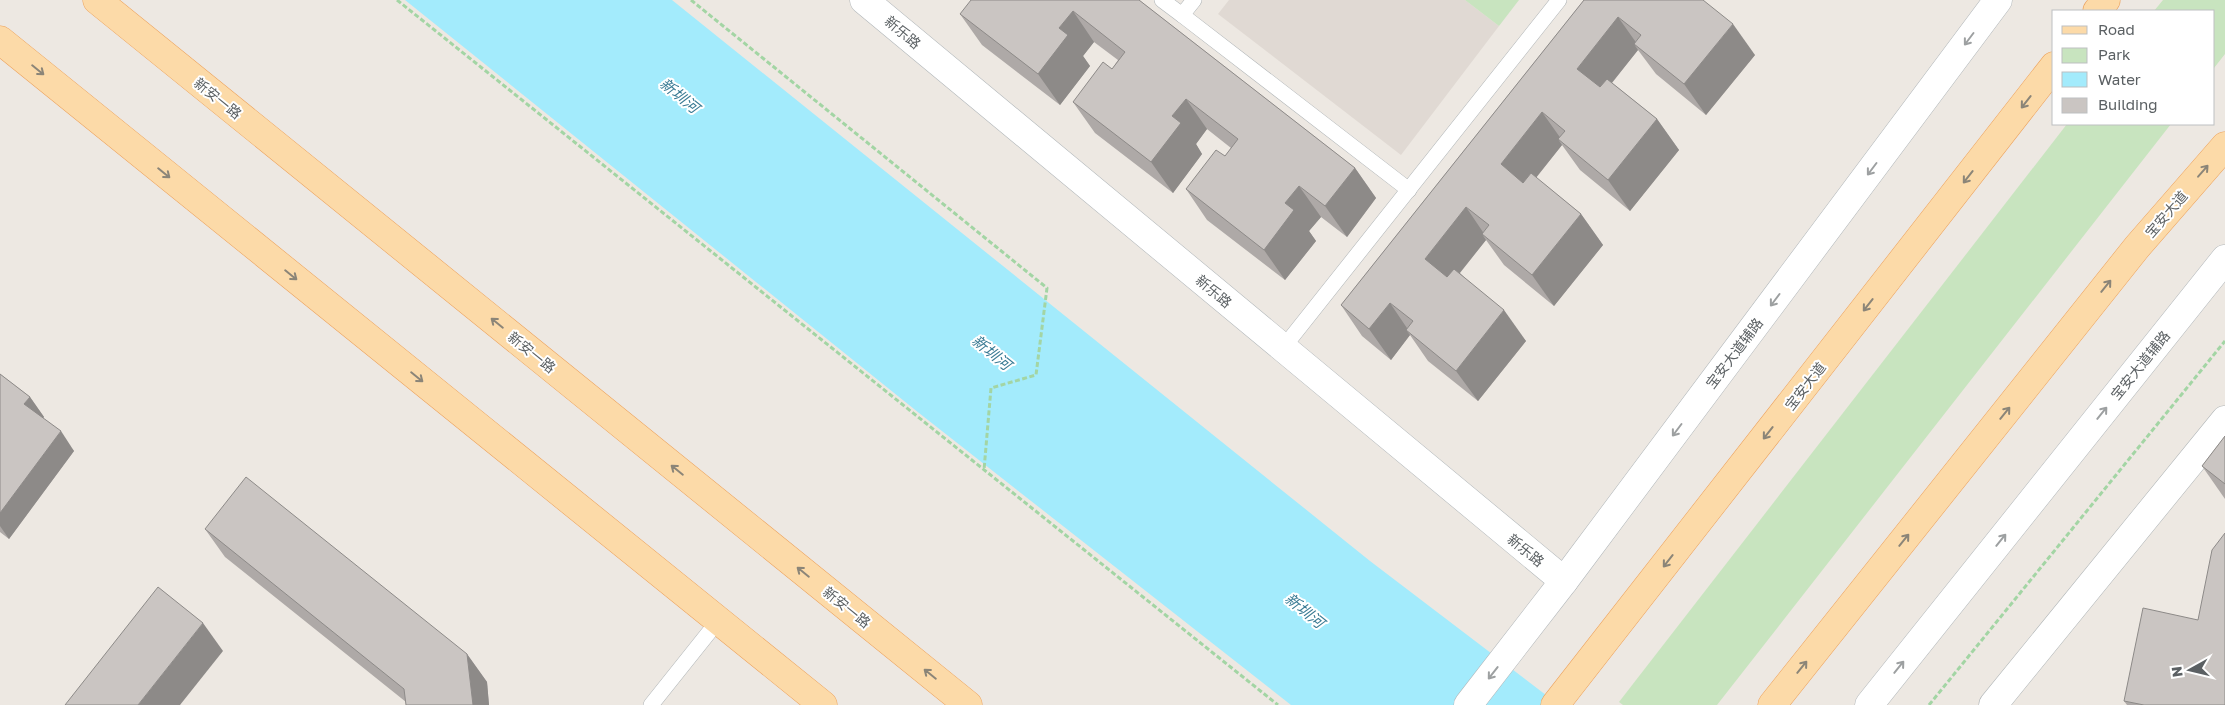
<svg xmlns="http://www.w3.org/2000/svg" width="2225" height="705" viewBox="0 0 2225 705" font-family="'Golos Text','Noto Sans SC',sans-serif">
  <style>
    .education { fill: #e0d9d3 }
    .green { fill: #c8e4bf }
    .water { fill: #a3ebfc }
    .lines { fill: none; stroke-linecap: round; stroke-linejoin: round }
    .lane-casing { stroke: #b0b5b7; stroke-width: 16 }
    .street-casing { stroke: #b0b5b7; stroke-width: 29 }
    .secondary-casing { stroke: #b2b7ba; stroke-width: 29 }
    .primary-casing { stroke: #eca15c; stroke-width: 29 }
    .path { stroke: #a3d5a4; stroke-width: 3; stroke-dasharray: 5 2.5; stroke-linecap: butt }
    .lane { stroke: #fff; stroke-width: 15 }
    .street { stroke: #fff; stroke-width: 28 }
    .secondary { stroke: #fff; stroke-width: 28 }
    .primary { stroke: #fcdaa8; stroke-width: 28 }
    .wall { fill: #aea9a7 }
    .shaded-wall { fill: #8d8a88 }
    .building { fill: #cac5c2; stroke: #8d8a88 }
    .oneway { stroke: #9da0a1 }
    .oneway2 { stroke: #8b8578 }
    .labels { text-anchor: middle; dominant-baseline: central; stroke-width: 4; stroke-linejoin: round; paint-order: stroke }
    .street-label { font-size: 14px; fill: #5b6063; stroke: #fff }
    .water-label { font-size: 15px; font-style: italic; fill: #3a7b94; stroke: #fff }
  </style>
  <rect width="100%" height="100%" fill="#ede8e2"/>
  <path class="education" d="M1229,0H1465L1499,26L1401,155L1218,14Z"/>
  <g class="green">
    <path d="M1465,0H1519L1499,26Z"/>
    <path d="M2163,0H2225V54L2214,68V11H2154Z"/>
    <path d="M2067,124H2171L1717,705H1623L1619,702Z"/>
  </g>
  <path class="water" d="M405,0H672L1370,561L1559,705H1291L919,413Z"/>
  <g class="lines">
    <defs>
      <g id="lane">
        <path d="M1162,0L1182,15"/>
        <path d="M1194,0L1182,15L1409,190"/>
        <path d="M1283,348L1559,0"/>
        <path d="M651,705L718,621L723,624"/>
      </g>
      <path id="street" d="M1993,705L2225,420"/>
      <g id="secondary">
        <path d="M864,0L1564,581"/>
        <path d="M1468,705L1564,581L1998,0"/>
        <path d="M1869,705L2225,259"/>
      </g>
      <g id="primary">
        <path d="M97,0L968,705"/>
        <path d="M2097,11L2106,0"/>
        <path d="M0,40L823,705"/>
        <path d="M1555,705L2054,66"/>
        <path d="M1772,705L2137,247L2225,146"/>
      </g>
    </defs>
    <use href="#lane" class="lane-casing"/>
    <use href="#street" class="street-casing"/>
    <use href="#secondary" class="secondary-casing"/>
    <use href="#primary" class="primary-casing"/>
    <g class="path">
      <path d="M397,0L1278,705"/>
      <path d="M691,0L1047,288L1036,375L991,388L984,470"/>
      <path d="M1929,705L2225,341"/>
    </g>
    <use href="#lane" class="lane"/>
    <use href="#street" class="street"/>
    <use href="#secondary" class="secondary"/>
    <use href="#primary" class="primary"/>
  </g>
  <g class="wall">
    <path d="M1139,0L1355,168L1376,198L1347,237L1321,217L1309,231L1316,241L1285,280L1207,220L1186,189L1225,156L1231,148L1207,129L1196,144L1202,154L1173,193L1095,133L1073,102L1112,69L1118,60L1094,42L1083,56L1090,66L1060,105L982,45L960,14Z"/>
    <path d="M1584,0L1755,55L1706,115L1656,74L1638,50L1612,83L1657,119L1679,150L1630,211L1580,170L1562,145L1536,178L1581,214L1603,245L1554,306L1504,265L1486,240L1460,273L1526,341L1478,401L1428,361L1410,335L1391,360L1362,336L1341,305Z"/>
    <path d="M0,374L30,397L44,417L43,418L74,451L9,539L0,532Z"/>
    <path d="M2225,436V499L2202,466Z"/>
    <path d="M205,529L467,654L487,682L489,705H406V702L225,557Z"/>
    <path d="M2198,620L2225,705H2127L2124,701Z"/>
  </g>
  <g class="shaded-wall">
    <path d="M1073,11L1094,42L1083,56L1090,66L1060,105L1038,74L1059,28Z"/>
    <path d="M1618,17L1640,48L1634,44L1638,50L1598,100L1577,69Z"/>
    <path d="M1733,24L1755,55L1706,115L1684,84Z"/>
    <path d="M1186,99L1207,129L1196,144L1202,154L1173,193L1151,162L1172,116Z"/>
    <path d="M1542,112L1564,143L1558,139L1562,145L1522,195L1501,164Z"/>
    <path d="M1657,119L1679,150L1630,211L1608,180Z"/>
    <path d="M1355,168L1376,198L1347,237L1325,206Z"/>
    <path d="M1299,186L1321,217L1309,231L1316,241L1285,280L1264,250L1285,203Z"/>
    <path d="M1466,207L1487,238L1482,234L1486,240L1446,290L1425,259Z"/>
    <path d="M1581,214L1603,245L1554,306L1532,275Z"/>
    <path d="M1390,303L1411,334L1406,330L1410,335L1391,360L1369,329Z"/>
    <path d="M1504,310L1526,341L1478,401L1456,371Z"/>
    <path d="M30,397L44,417L38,424L24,404Z"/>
    <path d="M61,431L74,451L9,539L0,526V513Z"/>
    <path d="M203,623L223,651L180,705H138Z"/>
    <path d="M467,654L487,682L489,705H473Z"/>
  </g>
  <g class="building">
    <path d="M971,0H1139L1355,168L1325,206L1299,186L1285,203L1294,210L1264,250L1186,189L1216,150L1225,156L1238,139L1186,99L1172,116L1181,123L1151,162L1073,102L1103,62L1112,69L1125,52L1073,11L1059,28L1068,35L1038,74L960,14Z"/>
    <path d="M1584,0H1703L1733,24L1684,84L1634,44L1641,35L1618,17L1577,69L1600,87L1607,79L1657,119L1608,180L1558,139L1565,131L1542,112L1501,164L1523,183L1531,173L1581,214L1532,275L1482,234L1489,225L1466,207L1425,259L1447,277L1454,269L1504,310L1456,371L1406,330L1413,321L1390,303L1369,329L1341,305Z"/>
    <path d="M0,374L30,397L24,404L61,431L0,513Z"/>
    <path d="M2225,436V484L2202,466Z"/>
    <path d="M246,477L467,654L473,705H406L404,689L205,529Z"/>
    <path d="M2225,533V705H2144L2124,701L2143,608L2198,620L2212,550Z"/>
    <path d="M158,587L203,623L138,705H65Z"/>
  </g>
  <defs><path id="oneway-shaft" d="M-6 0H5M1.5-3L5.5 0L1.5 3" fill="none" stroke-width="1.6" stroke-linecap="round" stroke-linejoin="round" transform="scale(1.25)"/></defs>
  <g class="oneway">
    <use href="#oneway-shaft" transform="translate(1969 39) rotate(127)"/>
    <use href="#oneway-shaft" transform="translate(1872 169) rotate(127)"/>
    <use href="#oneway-shaft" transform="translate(1775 300) rotate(127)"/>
    <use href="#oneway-shaft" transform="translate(2102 413) rotate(-51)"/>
    <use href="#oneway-shaft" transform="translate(1677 430) rotate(127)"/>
    <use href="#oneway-shaft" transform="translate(2001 540) rotate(-51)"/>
    <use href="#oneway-shaft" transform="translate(1899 667) rotate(-51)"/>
    <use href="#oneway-shaft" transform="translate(1493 673) rotate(128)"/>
  </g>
  <g class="oneway2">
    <use href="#oneway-shaft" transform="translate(38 70) rotate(39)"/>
    <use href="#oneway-shaft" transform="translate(2026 102) rotate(128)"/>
    <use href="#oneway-shaft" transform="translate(2203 171) rotate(-49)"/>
    <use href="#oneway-shaft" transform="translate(164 173) rotate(39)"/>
    <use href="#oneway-shaft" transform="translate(1968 177) rotate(128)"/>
    <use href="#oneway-shaft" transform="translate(291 275) rotate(39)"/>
    <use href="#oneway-shaft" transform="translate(2106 286) rotate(-51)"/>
    <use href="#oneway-shaft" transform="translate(1868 305) rotate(128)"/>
    <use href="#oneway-shaft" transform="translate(497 323) rotate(-141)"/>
    <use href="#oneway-shaft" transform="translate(417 377) rotate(39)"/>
    <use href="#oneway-shaft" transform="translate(2005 413) rotate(-51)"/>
    <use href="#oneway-shaft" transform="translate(1768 433) rotate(128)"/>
    <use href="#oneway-shaft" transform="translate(677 470) rotate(-141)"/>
    <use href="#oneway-shaft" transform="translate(1904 540) rotate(-51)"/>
    <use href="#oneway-shaft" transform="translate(1668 561) rotate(128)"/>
    <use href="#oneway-shaft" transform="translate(803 572) rotate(-141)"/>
    <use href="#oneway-shaft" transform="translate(1802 667) rotate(-51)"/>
    <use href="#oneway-shaft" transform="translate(930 674) rotate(-141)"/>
  </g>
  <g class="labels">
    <g class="street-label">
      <text transform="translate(903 32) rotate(40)">新乐路</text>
      <text transform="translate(218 98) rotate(39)">新安一路</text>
      <text transform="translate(2166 214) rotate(-49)">宝安大道</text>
      <text transform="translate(1214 291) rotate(40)">新乐路</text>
      <text transform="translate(532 352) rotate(39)">新安一路</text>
      <text transform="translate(1734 353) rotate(-53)">宝安大道辅路</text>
      <text transform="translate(2140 365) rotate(-51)">宝安大道辅路</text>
      <text transform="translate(1805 386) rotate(-52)">宝安大道</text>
      <text transform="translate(1526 550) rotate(39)">新乐路</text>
      <text transform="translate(847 607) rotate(39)">新安一路</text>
    </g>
    <g class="water-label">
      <text transform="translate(680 95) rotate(39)">新圳河</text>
      <text transform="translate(992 352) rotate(39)">新圳河</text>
      <text transform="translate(1305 610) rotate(39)">新圳河</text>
    </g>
  </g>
  <rect x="2052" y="10" width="162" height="115" fill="#ffffff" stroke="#bdbfc1"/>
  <rect x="2062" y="26" width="25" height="8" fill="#fcdaa8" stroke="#bdbfc1"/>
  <text x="2098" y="35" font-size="15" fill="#5b6063">Road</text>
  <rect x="2062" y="48" width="25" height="15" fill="#c8e4bf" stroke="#bdbfc1"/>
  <text x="2098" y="60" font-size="15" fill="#5b6063">Park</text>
  <rect x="2062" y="72" width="25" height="15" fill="#a3ebfc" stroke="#bdbfc1"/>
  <text x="2098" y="85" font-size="15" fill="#5b6063">Water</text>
  <rect x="2062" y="98" width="25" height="15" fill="#cac5c2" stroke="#bdbfc1"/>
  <text x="2098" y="110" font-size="15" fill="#5b6063">Building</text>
  <g transform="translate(2190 670) rotate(262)" stroke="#ffffff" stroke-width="4" paint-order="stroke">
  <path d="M0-4L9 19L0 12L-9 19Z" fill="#5b6063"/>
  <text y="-8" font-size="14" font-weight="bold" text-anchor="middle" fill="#5b6063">N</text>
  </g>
</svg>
